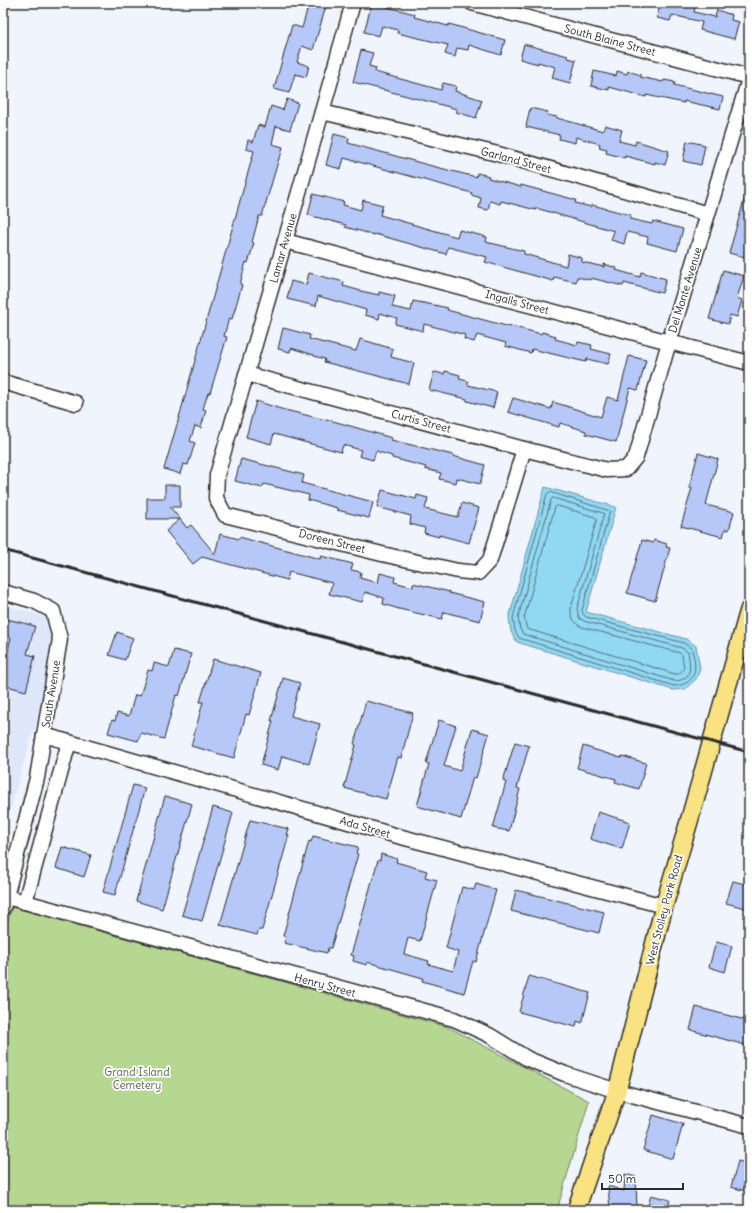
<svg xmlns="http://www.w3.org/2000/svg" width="752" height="1213" viewBox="0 0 752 1213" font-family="Delius,sans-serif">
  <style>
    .built { fill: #dfe7fb }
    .green { fill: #b5d791; stroke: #70815e }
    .water { fill: #91d8f3; stroke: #6893a3 }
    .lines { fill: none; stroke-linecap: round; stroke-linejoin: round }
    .shore { stroke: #54707b; stroke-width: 1 }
    .building { fill: #b6c8f7; stroke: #2b2b2b }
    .minor-casing { stroke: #2b2b2b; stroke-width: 17 }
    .major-casing { stroke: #2b2b2b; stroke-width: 20 }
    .minor { stroke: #fff; stroke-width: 14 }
    .major { stroke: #f8e281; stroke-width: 17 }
    .rail { stroke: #2b2b2b; stroke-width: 3 }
    .labels { text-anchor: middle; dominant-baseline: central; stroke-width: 3.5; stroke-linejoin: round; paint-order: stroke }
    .street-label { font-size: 11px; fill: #2b2b2b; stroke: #fff }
    .park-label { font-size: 11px; fill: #545f4a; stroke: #fff }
  </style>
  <rect width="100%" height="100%" fill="#f0f4fd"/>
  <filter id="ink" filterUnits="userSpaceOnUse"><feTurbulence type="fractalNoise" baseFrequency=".025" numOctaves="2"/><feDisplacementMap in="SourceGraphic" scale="8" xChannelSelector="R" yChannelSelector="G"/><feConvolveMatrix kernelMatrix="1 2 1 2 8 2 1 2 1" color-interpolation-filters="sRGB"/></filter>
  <g filter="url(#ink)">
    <path class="built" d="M3,605L66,622L3,833Z"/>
    <path class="green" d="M12,907L448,1027L589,1101L557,1210H3V936Z"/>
    <path class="water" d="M545,487L616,507L586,612L686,639L696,646L700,668L697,678L685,689L673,690L517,642L511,632L509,618Z"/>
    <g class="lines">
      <g class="shore">
        <path d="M550,492L610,511L582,610L583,614L586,617L684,643L691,648C698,666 697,685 674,686L519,638L515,631L513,618L547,494Z"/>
        <path d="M553,498L603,513L604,514L577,609L579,618L584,621L682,648L688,652C690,665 694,680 674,681L523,634L520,629L518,618L551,500Z"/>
        <path d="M558,506L595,517L597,519L571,608C570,617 574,623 582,627L680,653L682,655L684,668L679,674H675L527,629L524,618L555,507Z"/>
      </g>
    </g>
    <g class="building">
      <path d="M309,3H327L313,50L302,46L297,62L309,66L306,77L295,74L289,93L274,89L292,25L302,28Z"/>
      <path d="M372,3L415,14L414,17L448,26L449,24L505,40L501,55L469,45L468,50L457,48L455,57L445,54L448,45L397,33L398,30L382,26L379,36L364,32Z"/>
      <path d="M660,3H696L694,12L715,17L717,10L732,15L731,20L739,22L734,39L700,30L702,22L672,15L670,21L657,18Z"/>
      <path d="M524,44L568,56V58L576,60L570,83L552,78L555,67L538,62V64L520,59Z"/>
      <path d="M361,50L373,53L369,66L376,68L375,72L441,90L443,83L456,86L455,91L482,100L476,118L456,112L457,109L353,82Z"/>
      <path d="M594,71L616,76L617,71L627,74L628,71L641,75L640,77L663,82L664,80L675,82L674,85L723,97L720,109L684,101V103L646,95V97L609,87V90L591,86Z"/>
      <path d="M287,99L298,103L290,130L276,126L272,144L283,147L280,158H279L262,216H259L252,242L254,243L248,263L246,262L240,284L242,285L232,319L229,318L224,336L227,337L210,393H208L203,409L206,410L201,428L195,426L190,441L195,443L188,465L183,464L180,474L164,469L178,421L254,151L246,149L248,140L253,142L258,125L265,127L271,106L283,110Z"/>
      <path d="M530,108L548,112L547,115L557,117V118L603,131L605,125L622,130L619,141L635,145L636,141L669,151L665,165L655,162V164L625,156V158L606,153L607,149L599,147L600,144L576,137L575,143L559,139L560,135L526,127Z"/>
      <path d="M334,134L349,138L348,143L432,166L476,177L477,173L489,176L488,178L521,187V185L576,200L575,203L591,207L592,205L631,215L630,219L652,224L653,221L683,229L677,251L647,243L648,237L627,232L624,244L611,240L614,231L536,208V210L501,201L500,204L490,201L488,210L479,208L481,198L471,195L472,193L344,158L341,169L326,165Z"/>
      <path d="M687,141L705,145L701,165L683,161Z"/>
      <path d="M746,193L749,194V236L744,257L729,253Z"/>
      <path d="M313,194L344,202L343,205L361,210L363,200L383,205L380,215L457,237L459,230L487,237L486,242L524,251V254L566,266L568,254L582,258V262L604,267V264L617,268L616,270L640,277L641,272L666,279L662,293L624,283L623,286L591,278V280L577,277L576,282L554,277L553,281L485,262L487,257L448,247L446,254L375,234V235L345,227L346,225L308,215Z"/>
      <path d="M723,270L744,276L737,298L742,300L737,317L730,315L728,324L709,319Z"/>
      <path d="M309,273L344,282L343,286L361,291L379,295V292L395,296L392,307L411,311L413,301L434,305L448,308L447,310L510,327L511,326L541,334L542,332L556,336L555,339L577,345L578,342L592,345L591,349L611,354L608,364L587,359L586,362L532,349L531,353L505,346L506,343L477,335L474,342L464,339L465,335L424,324L423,331L395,324L397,318L380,313L379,319L365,315L366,310L318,296L316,306L287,299L291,281L306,285Z"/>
      <path d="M283,328L310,335L309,339L356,351L360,339L393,349L391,357L414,363L409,384L324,362L325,359L314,356V355L291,348L290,352L278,349Z"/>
      <path d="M629,356L646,360L638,390L630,388L616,442L586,434V431L560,423L559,427L508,412L513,398L551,409L553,402L601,417L607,397L618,400Z"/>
      <path d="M445,371L460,375L459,379L468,381V385L497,392L493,408L467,401V399L429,390L434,372L444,374Z"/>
      <path d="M256,401L281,409L326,420V419L392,438L391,440L453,455V456L485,465L480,484L457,478L456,483L439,479L441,473L425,469L426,467L392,458V456L376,451L373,460L359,456L361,450L343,445L341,452L274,434L271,444L246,437Z"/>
      <path d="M698,453L718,459L706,505L734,512L729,530L725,529L723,537L681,526L692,488H689Z"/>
      <path d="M241,459L304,475L302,483L373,502L369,518L337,510V508L308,500L309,495L264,484L262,488L235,481Z"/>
      <path d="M165,485H180V507H170L180,519H147V498H165Z"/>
      <path d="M382,490L416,499L417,495L428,498L425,509L458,517L462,503L479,508L469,543L439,535V537L424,533L425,528L410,524L411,516L377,507Z"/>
      <path d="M180,519L187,528L191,525L215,554L220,534L239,539V537L320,559L321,556L353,564L351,570L361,572L360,578L378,583L380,573L395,577L394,582L413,587V583L450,592L449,593L485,602L480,621L444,612L442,619L399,609L383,604L384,598L365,592L362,602L329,594L332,583L289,572L287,580L202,557L193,564L166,531Z"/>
      <path d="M642,540L653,543L654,540L667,544L666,547L670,548L655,601L627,593Z"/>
      <path d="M3,618L35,626L27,654L35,656L26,691L3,685V668L11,638L3,636Z"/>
      <path d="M117,632L133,638L125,660L109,655Z"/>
      <path d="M174,650L191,654L179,696L176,695L164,739L141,733L138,741L108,733L112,720L115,721L117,713L129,716L135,695L140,696L148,670L152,671L154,663L169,667Z"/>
      <path d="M213,659L261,673L249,715L246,714L234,758L191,746L203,702H200Z"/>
      <path d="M283,678L300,683L291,716L320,724L309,764L282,756L278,770L261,765L273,721H271Z"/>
      <path d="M366,701L413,713L401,758L398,757L386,799L344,788L356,745L354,744Z"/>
      <path d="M439,720L456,726L444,766L460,771L472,729L489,734L476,778L473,777L461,819L417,806L429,764L426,763Z"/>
      <path d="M515,742L529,746L517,788L520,789L509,831L493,828L506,782L503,781Z"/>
      <path d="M583,746L621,758L622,756L646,763L639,789L615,782L616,779L577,768Z"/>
      <path d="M133,785L145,788L115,895L103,892Z"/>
      <path d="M165,796L192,804L162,909L136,901Z"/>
      <path d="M213,807L233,813L202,921L182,915Z"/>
      <path d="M598,812L630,822L622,849L590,839Z"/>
      <path d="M250,820L289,829L287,835H289L262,930H259L257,935L220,925Z"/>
      <path d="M313,836L358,847L356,853L358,854L331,948H328L327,953L284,943L286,937L283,936L309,841L311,842Z"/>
      <path d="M62,847L91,855L84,877L56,868Z"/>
      <path d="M381,854L397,859L396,862L427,871L425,877L437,880L420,941L408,938L404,954L429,961L428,964L453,971L458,952L446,948L462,887L474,890L476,884L496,890L476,962L473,961L464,993L422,981L423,978L367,962V965L353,961L354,956L351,955L378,860L380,861Z"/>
      <path d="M733,881L749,885V909L726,903Z"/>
      <path d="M516,890L604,912L599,933L511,911Z"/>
      <path d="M716,942L732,946L725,972L709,967Z"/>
      <path d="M529,976L590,993L582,1023L577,1021L576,1027L519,1012Z"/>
      <path d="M696,1007L749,1021V1046L690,1030Z"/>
      <path d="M653,1115L683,1124L673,1159L643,1150Z"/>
      <path d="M738,1161L749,1164V1192L731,1187Z"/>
      <path d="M625,1174L636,1177L637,1210H610L608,1186L624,1191Z"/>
      <path d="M651,1195L670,1200L667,1210H647Z"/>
    </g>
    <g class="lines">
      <defs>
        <g id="minor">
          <path d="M353,3L285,241L217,475L216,498L225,515L382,554L458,571L478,573L490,560L524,449"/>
          <path d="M472,3L749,77"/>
          <path d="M322,112L498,154L708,214"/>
          <path d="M285,241L749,363"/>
          <path d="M246,374L524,449L607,470L626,469L636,457L669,342L749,79"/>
          <path d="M3,382L76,403"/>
          <path d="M3,592L34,601L53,611L60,639L44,735L37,778L3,908"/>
          <path d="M44,735L394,835L664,906"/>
          <path d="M3,896L454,1019L489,1035L528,1059L565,1074L617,1091L749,1126"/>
          <path d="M25,902L69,742"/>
        </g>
        <path id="major" d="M576,1210L617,1091L664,906L690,818L749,610"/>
      </defs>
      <use href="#minor" class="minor-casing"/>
      <use href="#major" class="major-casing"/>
      <use href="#minor" class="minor"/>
      <use href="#major" class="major"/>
      <path class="rail" d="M3,550L749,752"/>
    </g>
  </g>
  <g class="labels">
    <g class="street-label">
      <text transform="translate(610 40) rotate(15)">South Blaine Street</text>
      <text transform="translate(516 160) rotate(15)">Garland Street</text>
      <text transform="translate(283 248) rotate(-74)">Lamar Avenue</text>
      <text transform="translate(685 290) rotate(-73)">Del Monte Avenue</text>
      <text transform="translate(517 302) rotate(15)">Ingalls Street</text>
      <text transform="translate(421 421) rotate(15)">Curtis Street</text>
      <text transform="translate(332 541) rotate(14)">Doreen Street</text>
      <text transform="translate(51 694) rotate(-81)">South Avenue</text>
      <text transform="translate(365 827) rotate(16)">Ada Street</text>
      <text transform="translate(664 910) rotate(-75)">West Stolley Park Road</text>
      <text transform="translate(325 985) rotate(15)">Henry Street</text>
    </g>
    <g class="park-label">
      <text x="137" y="1072">Grand Island<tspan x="137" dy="13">Cemetery</tspan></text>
    </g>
  </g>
  <rect width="752" height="1213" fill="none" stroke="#fff" stroke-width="16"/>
  <rect x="8" y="8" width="736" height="1197" fill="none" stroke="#2b2b2b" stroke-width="1.5" filter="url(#ink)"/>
  <path d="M602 1183v6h81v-6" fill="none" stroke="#2b2b2b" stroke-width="2"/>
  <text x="608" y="1183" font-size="12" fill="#2b2b2b" stroke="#ffffff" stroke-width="3" paint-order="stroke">50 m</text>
</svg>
